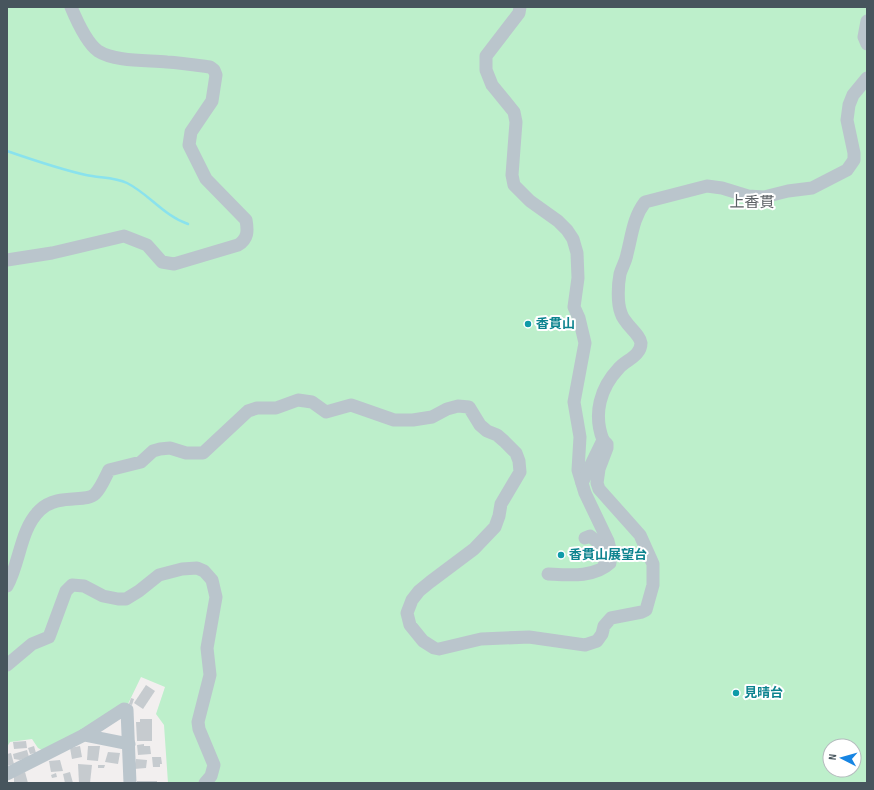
<svg xmlns="http://www.w3.org/2000/svg" width="874" height="790" viewBox="0 0 874 790" font-family="'Sofia Sans Condensed','Noto Sans JP',sans-serif">
  <style>
    .green { fill: #bdefcb; fill-rule: evenodd }
    .lines { fill: none; stroke-linecap: round; stroke-linejoin: round }
    .stream { stroke: #8ae2ed; stroke-width: 2.5 }
    .building { fill: #c6cbcf }
    .minor { stroke: #bac5cc; stroke-width: 13 }
    .culture-dot { fill: #0f9aa8; stroke: #fff; stroke-width: 1.5 }
    .labels { text-anchor: middle; dominant-baseline: central; stroke-width: 4; stroke-linejoin: round; paint-order: stroke }
    .culture-label { font-size: 13px; font-weight: bold; fill: #0d838f; stroke: #fff; text-anchor: start }
    .quarter-label { font-size: 15px; fill: #5b6064; stroke: #fff }
  </style>
  <rect width="100%" height="100%" fill="#f2efef"/>
  <path class="green" d="M7,7H867V783H168L164,725L156,714L165,687L141,677L127,706L44,751L38,748L32,739L10,742L7,747ZM830,746H854V770H830Z"/>
  <g class="lines">
    <path class="stream" d="M7,151C33,160 59,169 86,175C99,178 115,177 127,183C149,194 164,216 188,224"/>
  </g>
  <g class="building">
    <path d="M146,685L155,691L143,709L134,703Z"/>
    <path d="M131,698L134,699L132,705L129,704Z"/>
    <path d="M140,719H152V741H137L136,722H140Z"/>
    <path d="M26,741L27,748L14,749L13,742Z"/>
    <path d="M144,744V746H150L151,754L138,755L137,745Z"/>
    <path d="M34,746L36,753L30,754L28,748Z"/>
    <path d="M80,746L82,757L72,759L70,748Z"/>
    <path d="M88,746H100L98,761L87,760Z"/>
    <path d="M27,750L29,757L20,760L14,759L13,754Z"/>
    <path d="M108,752L120,753L118,764L105,762Z"/>
    <path d="M11,753L14,764L7,766V754Z"/>
    <path d="M152,757H161L162,764H160V767H153Z"/>
    <path d="M136,759L147,760L146,768L134,769Z"/>
    <path d="M60,760L63,771L51,772L49,761Z"/>
    <path d="M78,764L92,765L90,783H79Z"/>
    <path d="M98,765H105L104,768H98Z"/>
    <path d="M25,772L28,783H14V776Z"/>
    <path d="M70,772L73,783H65L63,774Z"/>
    <path d="M56,773L57,777L52,778L51,775Z"/>
    <rect x="137" y="781" width="20" height="2"/>
  </g>
  <g class="lines">
    <g class="minor">
      <path d="M520,7L519,13L486,56V70L492,85L514,112L516,122L512,175L514,185L530,201L558,221L567,230L573,239L577,253L578,278L574,307L579,318L585,343L574,402L580,437L578,470L585,493L608,541L610,549V563C594,578 568,575 548,574"/>
      <path d="M867,21L864,37L867,44"/>
      <path d="M7,260L52,253L124,236L147,245L162,262L174,264L238,245C248,239 248,231 246,220L206,179L189,145L191,132L212,101L216,75L214,70L210,67C195,65 181,63 167,62C148,60 115,62 98,51C87,43 76,19 71,7"/>
      <path d="M603,440C593,414 600,388 619,368C626,360 641,356 641,343C640,334 624,324 621,313C617,303 618,284 620,274C622,267 626,261 627,254C632,235 633,218 645,202L707,186L722,188L748,196L764,197L788,191L812,188L847,170L854,160V153L847,120L849,105L853,95L867,78"/>
      <path d="M585,538L590,536L600,544L604,560"/>
      <path d="M7,586C20,563 20,529 40,510C58,493 86,503 95,494C101,488 105,478 109,470L141,462L153,451L160,449L170,448L186,453H203L248,411L257,408H276L298,400L312,402L326,412L351,405L394,420H413L432,417L447,409L458,406L469,407L480,425L487,431L497,435L504,441L516,453L519,461L520,472L501,504L499,516L495,527L474,549L430,582L419,591L412,600L407,613L410,625L423,641L434,648L439,649L481,639L529,637L585,645L597,641L602,634L604,626L611,618L642,612L646,610L653,585V564L640,535L599,489L597,483L599,469L607,448V444L603,440L582,483"/>
      <path d="M7,665L32,644L49,637L66,591L72,585L84,586L103,596L118,599H126L139,591L159,575L182,569L197,568L204,571L212,580L216,597L207,648L210,675L198,722L199,729L214,765L211,776L205,783"/>
      <path d="M84,735L124,709L127,710L130,783"/>
      <path d="M7,774L84,735L129,744"/>
    </g>
  </g>
  <g class="culture-dot">
    <circle cx="528" cy="324" r="4"/>
    <circle cx="561" cy="555" r="4"/>
    <circle cx="736" cy="693" r="4"/>
  </g>
  <g class="labels">
    <g class="culture-label">
      <text x="536" y="324">香貫山</text>
      <text x="569" y="555">香貫山展望台</text>
      <text x="744" y="693">見晴台</text>
    </g>
    <g class="quarter-label">
      <text x="752" y="202">上香貫</text>
    </g>
  </g>
  <rect width="874" height="790" fill="none" stroke="#47555d" stroke-width="16"/>
  <g transform="translate(842 758) rotate(276)"><circle r="19" fill="#ffffff" stroke="#b5bbbe"/>
  <path d="M0-3L7 15L0 10L-7 15Z" fill="#1785e3"/>
  <text y="-6" font-size="11" font-weight="bold" text-anchor="middle" fill="#47555d">N</text>
  </g>
</svg>
